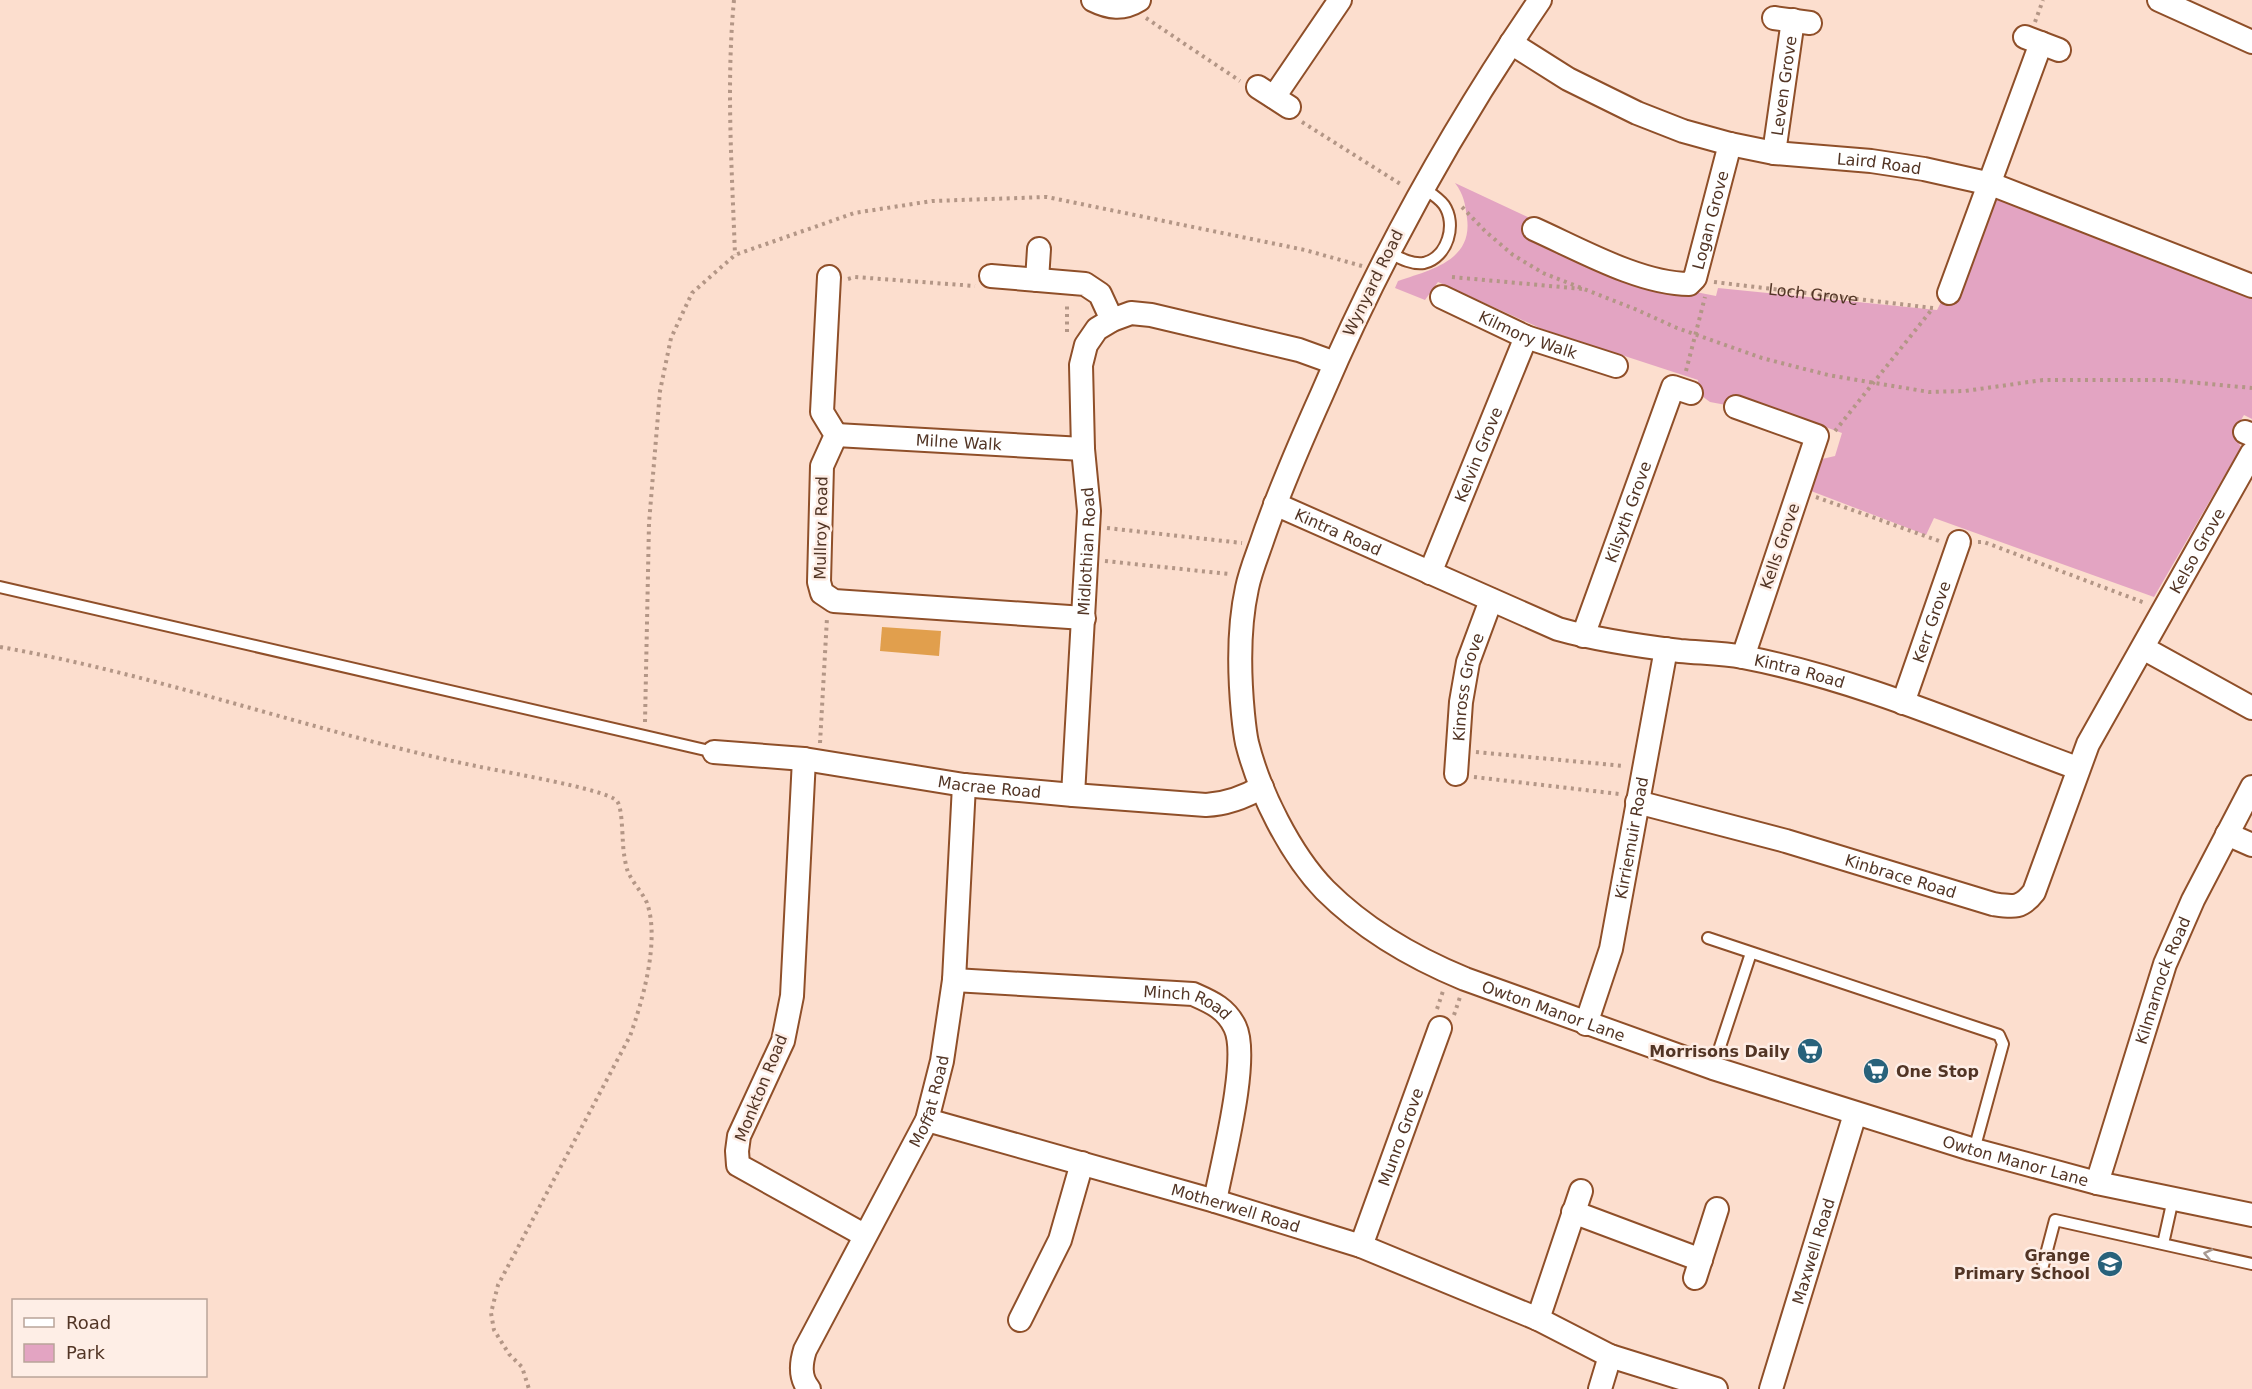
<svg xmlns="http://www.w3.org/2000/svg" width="2252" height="1389" font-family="'DejaVu Sans',sans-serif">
	<rect width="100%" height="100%" fill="#fcdece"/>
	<!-- green -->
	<path fill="#e3a4c2" d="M1455,183L1534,220L1625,278L1716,296L1718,288L1937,310L1995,197L2252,298V419L2244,415L2233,433L2241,447L2154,597L1934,518L1926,535L1811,491L1822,459L1835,456L1842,433L1734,394L1726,405L1710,402L1699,394L1698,380L1542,329L1438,282L1425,300L1395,288L1398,281C1430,270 1473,261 1467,218C1465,203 1464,195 1455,183Z"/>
	<!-- building -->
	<path fill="#e19f4d" d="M882,627L941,631L939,656L880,651Z"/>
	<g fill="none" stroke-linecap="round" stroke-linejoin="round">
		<!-- service casing -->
		<g stroke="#8f4f29" stroke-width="14">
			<path id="service" d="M1388,252C1398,257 1411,265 1424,263C1448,257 1457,224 1444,205C1439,198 1429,192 1422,187
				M0,587L714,752
				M1708,938L1999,1035L2003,1044L1974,1150
				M1713,1068L1751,953
				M2163,1244L2173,1199
				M2041,1273L2055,1220L2252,1264"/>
		</g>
		<!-- minor casing -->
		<g stroke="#8f4f29" stroke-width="26">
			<g id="minor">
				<path d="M1093,0C1109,8 1123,10 1139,0"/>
				<path id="s2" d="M1540,0C1454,126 1382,253 1322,394C1300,443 1278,493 1261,544C1256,558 1250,573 1247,588C1238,629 1239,672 1243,714C1244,724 1245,734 1247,743C1259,791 1290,854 1325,890C1365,930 1414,958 1465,979L1713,1068L1971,1149L2097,1183L2252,1215"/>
				<path d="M2159,0L2252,42"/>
				<path d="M1774,18L1810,23"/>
				<path d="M2025,37L2059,50"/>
				<path id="s3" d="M1511,43L1568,79L1637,113L1683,131L1730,144L1774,153L1871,161L1924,169L1991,184L2252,286"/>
				<path d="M1258,87L1289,107"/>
				<path d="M1274,97L1340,0"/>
				<path id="s4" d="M1774,153L1793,20"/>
				<path id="s5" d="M1534,229C1579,249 1640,284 1689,284L1695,278L1730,144"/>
				<path d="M991,276L1085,284L1100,294L1112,320"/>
				<path d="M829,277L822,412L836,435L822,466L819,582L822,593L834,601L1084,618"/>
				<path d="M1037,280L1039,249"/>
				<path d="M1949,293L2041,43"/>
				<path id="s6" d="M1442,297L1526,337L1616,366"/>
				<path d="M1736,407L1817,436L1743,657"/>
				<path d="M2245,432L2252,435"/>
				<path id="s7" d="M836,435L1083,449"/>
				<path id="s8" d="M1275,504L1558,629C1597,640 1639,646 1680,651C1701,653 1723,653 1743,657C1858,679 1968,728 2077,768"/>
				<path id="s9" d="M1430,573L1526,337"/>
				<path id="s10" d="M1583,636L1673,387L1691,393"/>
				<path d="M2143,648L2252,708"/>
				<path id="s11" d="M1903,703L1959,542"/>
				<path id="s12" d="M714,752L804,759L964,785L1073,795L1206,805C1226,804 1245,797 1262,787"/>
				<path d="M804,759L792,996L783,1041L739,1136L737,1151L738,1165L864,1235"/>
				<path id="s13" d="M1456,774L1461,702L1468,662L1491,600"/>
				<path id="s14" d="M1073,795L1089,511L1083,449L1081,365L1086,345L1097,329L1112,320L1131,313L1151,315L1299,350L1335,363"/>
				<path id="s15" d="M1637,802L1786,841L1993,904C2013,907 2021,909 2034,892L2088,744L2252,453"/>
				<path d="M2227,834L2252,845"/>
				<path id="s16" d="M954,980L1193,994C1211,1002 1226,1008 1235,1027C1250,1058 1222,1164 1215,1201"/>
				<path id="s17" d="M1586,1024L1611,949L1666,649"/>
				<path id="s18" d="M927,1120L1215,1201L1361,1246L1538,1319L1610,1356L1716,1389"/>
				<path id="s19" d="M2097,1183L2165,964L2193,900L2252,787"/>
				<path d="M1573,1212L1701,1260"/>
				<path id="s20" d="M1361,1246L1440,1028"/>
				<path d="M1695,1278L1717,1209"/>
				<path d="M1538,1319L1581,1191"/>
				<path d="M1020,1320L1060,1240L1082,1163"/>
				<path id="s21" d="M809,1389C799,1377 801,1363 805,1350L927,1120L942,1061L954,980L964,785"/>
				<path d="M1600,1389L1610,1356"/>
				<path id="s22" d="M1771,1389L1855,1114"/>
			</g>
		</g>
		<!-- path -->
		<g stroke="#b39686" stroke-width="4" stroke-dasharray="3 4.5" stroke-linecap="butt">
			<path d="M734,0C726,84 732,170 735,255"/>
			<path d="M1146,18L1240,81"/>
			<path d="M2035,22L2043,0"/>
			<path d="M1302,122L1402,185"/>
			<path d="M1462,207L1485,231L1513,255L1543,273L1635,309L1677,328L1762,358L1828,375L1929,392L1965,391L2043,380H2167L2252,388"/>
			<path d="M1452,277L1583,289"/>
			<path d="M848,279L855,277L975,286"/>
			<path id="s1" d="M1714,282L1933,308"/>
			<path d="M1067,332V303"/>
			<path d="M1686,371L1705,297"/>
			<path d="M1835,431L1933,308"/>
			<path d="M1816,497L1939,541"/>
			<path d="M1107,528L1242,543"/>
			<path d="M1978,542H1984L2145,603"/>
			<path d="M1105,561L1229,574"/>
			<path d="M0,647C161,675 316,733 476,766C498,771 607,789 617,801C623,808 622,843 624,854C625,860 626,867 628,872C633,883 642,892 647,903C660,940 643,1000 630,1036L498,1285L491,1313L494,1330L509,1354L522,1367L529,1389"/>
			<path d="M645,722L649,523L660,391L671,338L692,293L735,255L854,213L932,201L1047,197L1305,250L1362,266"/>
			<path d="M820,743L827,618"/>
			<path d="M1476,752L1624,766"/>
			<path d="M1474,777L1619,794"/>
			<path d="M1437,1009L1443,991"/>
			<path d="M1454,1015L1460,997"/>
		</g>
		<!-- service -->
		<use href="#service" stroke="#fff" stroke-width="10"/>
		<!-- minor -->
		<use href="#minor" stroke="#fff" stroke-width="22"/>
	</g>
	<!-- one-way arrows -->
	<defs><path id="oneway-chevron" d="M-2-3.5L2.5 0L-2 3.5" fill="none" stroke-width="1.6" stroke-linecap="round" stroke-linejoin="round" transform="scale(1.5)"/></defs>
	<use stroke="#a89a92" href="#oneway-chevron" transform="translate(2208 1254) rotate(-167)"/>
	<!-- icons -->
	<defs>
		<g id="supermarket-disc" transform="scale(1.35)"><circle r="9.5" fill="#28627b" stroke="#feeee6"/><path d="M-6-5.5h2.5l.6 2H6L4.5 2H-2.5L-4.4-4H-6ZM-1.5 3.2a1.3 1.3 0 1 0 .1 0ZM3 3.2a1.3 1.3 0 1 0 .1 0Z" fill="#fff"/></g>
		<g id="school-disc" transform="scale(1.35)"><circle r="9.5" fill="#28627b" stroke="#feeee6"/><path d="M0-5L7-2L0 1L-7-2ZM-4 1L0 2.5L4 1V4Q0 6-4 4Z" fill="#fff"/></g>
	</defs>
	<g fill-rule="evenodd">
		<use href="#supermarket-disc" x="1810" y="1051"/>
		<use href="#supermarket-disc" x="1876" y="1071"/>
		<use href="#school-disc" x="2110" y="1264"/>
	</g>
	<g text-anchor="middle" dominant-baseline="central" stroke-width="5" stroke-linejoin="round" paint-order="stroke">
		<!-- street labels -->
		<g font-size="16" fill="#523525" stroke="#feeee6">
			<text stroke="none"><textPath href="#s4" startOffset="68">Leven Grove</textPath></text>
			<text stroke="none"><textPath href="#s3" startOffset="393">Laird Road</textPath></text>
			<text stroke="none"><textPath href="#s5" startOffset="234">Logan Grove</textPath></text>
			<text transform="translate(1373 283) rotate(-64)">Wynyard Road</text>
			<text stroke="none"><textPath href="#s1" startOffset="100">Loch Grove</textPath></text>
			<text stroke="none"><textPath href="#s6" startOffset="94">Kilmory Walk</textPath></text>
			<text stroke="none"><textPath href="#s7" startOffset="123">Milne Walk</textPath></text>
			<text stroke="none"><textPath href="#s9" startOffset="128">Kelvin Grove</textPath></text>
			<text stroke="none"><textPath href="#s10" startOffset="132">Kilsyth Grove</textPath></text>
			<text transform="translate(821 528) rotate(-89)">Mullroy Road</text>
			<text stroke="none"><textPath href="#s8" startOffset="69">Kintra Road</textPath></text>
			<text transform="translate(1780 546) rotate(-71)">Kells Grove</text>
			<text stroke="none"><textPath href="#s14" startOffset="244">Midlothian Road</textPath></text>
			<text stroke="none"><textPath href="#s15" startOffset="796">Kelso Grove</textPath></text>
			<text stroke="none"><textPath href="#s11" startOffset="86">Kerr Grove</textPath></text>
			<text stroke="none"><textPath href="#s8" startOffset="555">Kintra Road</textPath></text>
			<text stroke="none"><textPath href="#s13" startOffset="88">Kinross Grove</textPath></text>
			<text stroke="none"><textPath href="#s12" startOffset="278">Macrae Road</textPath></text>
			<text stroke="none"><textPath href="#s17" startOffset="192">Kirriemuir Road</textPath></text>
			<text stroke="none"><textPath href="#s15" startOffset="274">Kinbrace Road</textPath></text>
			<text stroke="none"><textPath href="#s19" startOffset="213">Kilmarnock Road</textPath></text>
			<text stroke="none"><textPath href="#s16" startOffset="236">Minch Road</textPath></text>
			<text stroke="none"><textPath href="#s2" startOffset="1244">Owton Manor Lane</textPath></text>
			<text transform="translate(761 1088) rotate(-68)">Monkton Road</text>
			<text stroke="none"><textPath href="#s21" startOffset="320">Moffat Road</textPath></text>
			<text stroke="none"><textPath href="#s20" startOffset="116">Munro Grove</textPath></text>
			<text stroke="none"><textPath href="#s2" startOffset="1730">Owton Manor Lane</textPath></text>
			<text stroke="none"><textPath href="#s18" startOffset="321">Motherwell Road</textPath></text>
			<text stroke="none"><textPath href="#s22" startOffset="144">Maxwell Road</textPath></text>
		</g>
		<!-- poi labels -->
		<g font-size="16" font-weight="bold" fill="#523525" stroke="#feeee6" text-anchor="end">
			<text x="1790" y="1051">Morrisons Daily</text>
			<text x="1896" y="1071" text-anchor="start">One Stop</text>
			<text x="2090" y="1255">Grange<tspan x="2090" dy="18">Primary School</tspan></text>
		</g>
	</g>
	<!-- legend -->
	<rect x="12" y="1299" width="195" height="78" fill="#feeee6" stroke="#b9a499" stroke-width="1.5"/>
	<rect x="24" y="1318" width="30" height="9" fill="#ffffff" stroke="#b9a499" stroke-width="1.5"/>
	<text x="66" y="1329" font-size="18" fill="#523525">Road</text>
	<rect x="24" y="1344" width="30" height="18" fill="#e3a4c2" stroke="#b9a499" stroke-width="1.5"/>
	<text x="66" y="1359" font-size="18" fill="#523525">Park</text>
</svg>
